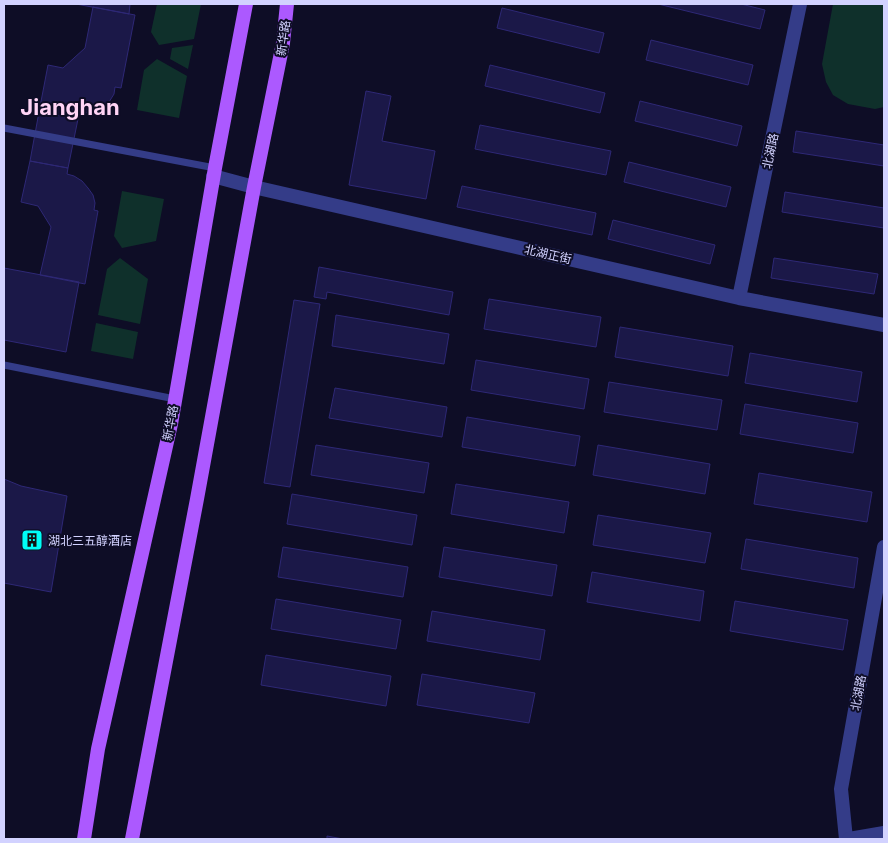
<svg xmlns="http://www.w3.org/2000/svg" width="888" height="843" font-family="Inter,'Noto Sans SC',sans-serif">
	<rect width="100%" height="100%" fill="#0e0d26"/>
	<!-- green -->
	<path fill="#0f302b" d="M157,4H201L194,39L159,45L151,32Z
		M833,4H884V107L875,109L848,104L833,95L826,82L822,64Z
		M193,45L188,69L170,59L172,48Z
		M157,59L187,76L179,118L137,110L144,70Z
		M122,191L164,199L156,241L122,248L114,236Z
		M120,258L148,279L140,324L98,315L107,269Z
		M96,323L138,332L133,359L91,351Z"/>
	<!-- building -->
	<path fill="#1b1848" stroke="#2e2876" d="M76,4H130L129,14Z
		M658,4H741L765,10L760,29Z
		M93,7L135,15L121,88L115,87L114,94L109,102L103,108L97,112L88,113L79,111L78,119L39,112L48,65L63,68L85,48Z
		M502,8L604,33L599,53L497,28Z
		M651,40L753,65L748,85L646,60Z
		M490,65L605,93L600,113L485,86Z
		M366,91L391,96L382,141L435,151L426,199L349,185Z
		M640,101L742,126L737,146L635,121Z
		M39,112L78,119L68,168L30,161Z
		M480,125L611,151L606,175L475,149Z
		M796,131L884,145V166L793,152Z
		M30,161L68,168L67,174L74,176L82,181L88,188L93,195L95,203L94,210L98,211L85,284L40,275L51,227L38,206L21,202Z
		M629,162L731,187L726,207L624,182Z
		M462,186L596,213L592,235L457,207Z
		M785,192L884,208V228L782,212Z
		M613,220L715,245L710,264L608,239Z
		M774,258L878,274L874,294L771,278Z
		M319,267L453,292L449,315L327,292L326,299L314,297Z
		M4,268L79,282L66,352L4,340Z
		M489,299L601,317L596,347L484,329Z
		M294,300L320,304L290,487L264,483Z
		M336,315L449,334L444,364L332,346Z
		M620,327L733,346L728,376L615,357Z
		M750,353L862,372L857,402L745,383Z
		M476,360L589,379L584,409L471,390Z
		M609,382L722,400L717,430L604,412Z
		M335,388L447,407L442,437L329,418Z
		M745,404L858,423L853,453L740,434Z
		M467,417L580,436L575,466L462,447Z
		M316,445L429,463L424,493L311,475Z
		M598,445L710,464L705,494L593,475Z
		M759,473L872,492L867,522L754,504Z
		M4,479L21,486L67,496L51,592L4,583Z
		M456,484L569,502L564,533L451,514Z
		M292,494L417,515L412,545L287,524Z
		M598,515L711,533L705,563L593,545Z
		M746,539L858,558L854,588L741,569Z
		M283,547L408,567L403,597L278,577Z
		M444,547L557,565L552,596L439,577Z
		M592,572L704,591L700,621L587,602Z
		M276,599L401,620L396,649L271,629Z
		M735,601L848,620L843,650L730,631Z
		M432,611L545,630L540,660L427,641Z
		M266,655L391,676L386,706L261,685Z
		M422,674L535,693L529,723L417,705Z
		M327,836L343,839H327Z"/>
	<g fill="none" stroke-linecap="round" stroke-linejoin="round">
		<!-- service -->
		<path stroke="#343c88" stroke-width="7" d="M4,128L215,168
			M4,365L175,399"/>
		<!-- minor -->
		<path stroke="#343c88" stroke-width="14" d="M846,839L841,789L884,547"/>
		<!-- tertiary -->
		<path stroke="#343c88" stroke-width="14" d="M213,176L254,187L739,298L884,325
			M739,298L800,4
			M849,839L884,833"/>
		<!-- primary -->
		<path stroke="#ac59ff" stroke-width="14" d="M84,839L98,749L171,424L215,168L246,4
			M132,839L197,499L254,187L283,43L287,4"/>
	</g>
	<!-- icons -->
	<defs>
		<g id="building-square" transform="scale(1.125)"><rect x="-9" y="-9" width="18" height="18" rx="4" fill="#00fdf7" stroke="#0e0d26"/><path d="M-4-6H4V6H1V3H-1V6H-4ZM-2.5-4.3h1.7v1.8h-1.7ZM.8-4.3h1.7v1.8H.8ZM-2.5-1h1.7V.8h-1.7ZM.8-1h1.7V.8H.8Z" fill="#111"/></g>
	</defs>
	<g fill-rule="evenodd">
		<use href="#building-square" x="32" y="540"/>
	</g>
	<g text-anchor="middle" dominant-baseline="central" stroke-width="4" stroke-linejoin="round" paint-order="stroke">
		<!-- street labels -->
		<g font-size="12" fill="#d2d2ff" stroke="#0e0d26">
			<text transform="translate(283 38) rotate(-82)">新华路</text>
			<text transform="translate(770 151) rotate(-78)">北湖路</text>
			<text transform="translate(548 254) rotate(13)">北湖正街</text>
			<text transform="translate(170 423) rotate(-79)">新华路</text>
			<text transform="translate(858 693) rotate(-80)">北湖路</text>
		</g>
		<!-- poi labels -->
		<g font-size="12" fill="#d2d2ff" stroke="#0e0d26" text-anchor="start">
			<text x="48" y="540">湖北三五醇酒店</text>
		</g>
		<!-- town labels -->
		<g font-size="22" font-weight="bold" fill="#ffd4f5" stroke="#0e0d26">
			<text x="70" y="107">Jianghan</text>
		</g>
	</g>
	<!-- border -->
	<rect width="888" height="843" fill="none" stroke="#d2d2ff" stroke-width="10"/>
</svg>
